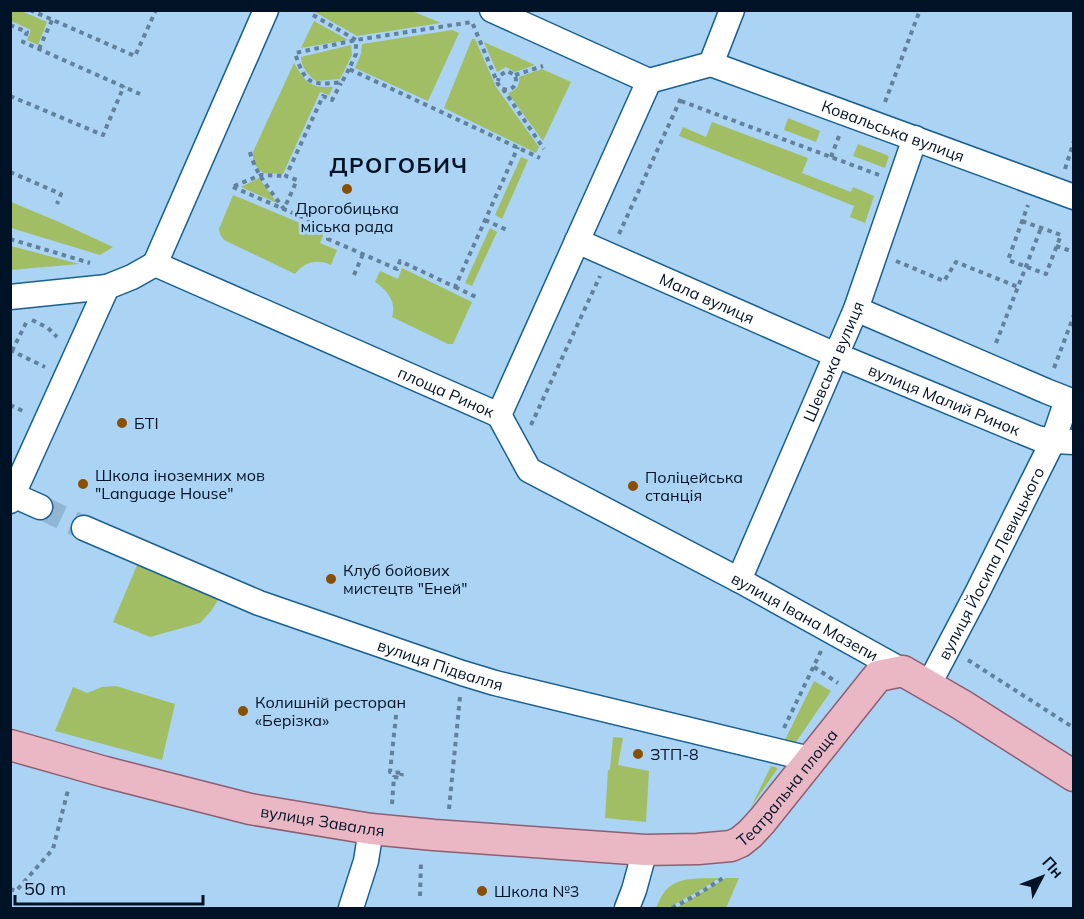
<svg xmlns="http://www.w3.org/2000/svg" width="1084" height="919" font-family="Mulish,sans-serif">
	<rect width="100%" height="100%" fill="#abd3f3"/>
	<!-- green -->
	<path fill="#a1be64" d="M19,10L47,22L38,45L27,40L31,30L11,21V11Z
		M313,11H412L441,23L357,36Z
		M314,21L348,40L301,48Z
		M452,30L459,33L428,101L355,68L361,54L362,44Z
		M472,39H475L496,87L539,147L536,153L444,108Z
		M484,42L535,65L515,72L506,67L497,72Z
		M351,45L352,55L340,79L316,81C307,74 302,68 301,57Z
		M294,63C306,83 310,88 333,87L329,95L320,92L283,174L263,173L253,163V152Z
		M542,69L571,82L543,141L508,93C516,91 520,86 519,77Z
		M788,118L820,131L816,142L784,130Z
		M712,122L808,158L802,173L851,192L853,187L874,196L865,223L850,217L854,206L679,136L683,127L706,137Z
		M858,144L889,156L885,168L853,156Z
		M521,157L528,160L502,219L495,215Z
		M259,178L277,203L241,187Z
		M233,195L324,233L320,243L337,250L331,265C317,259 305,261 295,274L224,240L220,234L219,229Z
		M11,202L59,222L113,247L100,255L11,228Z
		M490,228L497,232L472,286L465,283Z
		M10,246H11L79,264L11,270Z
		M402,268L472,302L453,344H448L392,317C397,302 387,290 375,282L380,271L398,279Z
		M138,563L220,597L211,611L200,623L150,637L113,622Z
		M814,681L831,691L794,745L784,742Z
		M116,686L175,704L162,760L55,731L73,687L87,693L102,687Z
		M613,737L623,738L618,765L649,771L646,822L605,818L608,770H610Z
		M771,766L778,768L751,807Z
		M719,878L699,891L668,908H656C659,902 662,893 668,888C681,876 702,879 719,878Z
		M726,878H739L726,908H676Z"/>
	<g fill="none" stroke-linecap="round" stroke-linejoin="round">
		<!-- minor-tunnel -->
		<path stroke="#91b6d4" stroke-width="24" stroke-dasharray="24 12" stroke-linecap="butt" d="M40,507L84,528"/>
		<!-- minor casing -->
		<g stroke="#196091" stroke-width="27">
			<g id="minor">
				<path d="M492,10L649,81"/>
				<path id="s1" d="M711,64L1074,197"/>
				<path d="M711,64L732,10"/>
				<path d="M649,81L711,64"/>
				<path id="s2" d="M577,241L829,352L1037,438L1053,441L1074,442"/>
				<path id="s3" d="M155,264L499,415"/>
				<path d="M155,264L266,10"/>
				<path d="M10,297L107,287L132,277L155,264"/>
				<path d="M856,309L1046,391L1074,402"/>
				<path id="s4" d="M499,415L529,470L739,580L903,671"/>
				<path d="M499,415L649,81"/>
				<path d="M13,495L40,507"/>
				<path d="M10,501L107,287"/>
				<path id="s5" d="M84,528L259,603L462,673L495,683L810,759"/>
				<path id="s6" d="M739,580L856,309L915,138"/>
				<path id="s7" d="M928,686L977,593L1053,441L1067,400"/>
				<path d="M351,908L366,861L371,829"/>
				<path d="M627,908L634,890L645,850"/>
			</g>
		</g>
		<!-- major casing -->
		<g stroke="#8e5f73" stroke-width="33">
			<g id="major">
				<path id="s8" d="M10,745L105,772L250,809L371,829L434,835L645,850L698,849L731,846L740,842L750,834L762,821L878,676L903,671L962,705L1074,776"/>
			</g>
		</g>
		<!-- path -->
		<path stroke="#62819c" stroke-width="4" stroke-dasharray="4.5 4.5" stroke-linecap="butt" d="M30,10L135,56L156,10
			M313,15L356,40V54L349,69L540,158
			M10,25L27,32L23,42L140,94
			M39,49L52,20
			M349,69L342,82C310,86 305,84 295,53L356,40L472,22L498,84L502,89L508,90C516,87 517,82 515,75L507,71L499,76L498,81
			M515,75L543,66
			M503,89L544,149
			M10,96L103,135L124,86
			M681,101L879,175
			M885,102L920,10
			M250,152C255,173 271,191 284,209L297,180L286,176L323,96L332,100L341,83
			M831,157L839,136
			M1065,169L1074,141
			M10,172L61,194L57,204
			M234,186L261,175L286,176
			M233,187L332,230L328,239L397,269L400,261L455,287L518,147
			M485,220L507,230
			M1022,221L1061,235L1046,274L1008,260L1028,205
			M619,234L682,96
			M10,239L90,263
			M1056,246L1074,252
			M896,261L944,281L956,262L1018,287
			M354,275L363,254
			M455,287L476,297
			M32,320L48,328L57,337
			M996,343L1041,228
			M10,350L45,367
			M12,351L28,319
			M1054,368L1074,315
			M10,405L25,412
			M531,425L600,276
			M968,660L1074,728
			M814,667L838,683
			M398,697L390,772L402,773
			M784,728L821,651
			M392,804L394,777L401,778L402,773
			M449,809L460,697
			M10,889L16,891L53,849L68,790
			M420,896L421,863
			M672,908L700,893L726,876"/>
		<!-- minor -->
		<use href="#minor" stroke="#fff" stroke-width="24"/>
		<!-- major -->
		<use href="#major" stroke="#e9b8c4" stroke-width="30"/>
	</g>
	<!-- markers -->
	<g fill="#894f05" stroke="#abd3f3" stroke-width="2">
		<circle cx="347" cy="189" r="6"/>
		<circle cx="122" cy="423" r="6"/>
		<circle cx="83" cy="484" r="6"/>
		<circle cx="633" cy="486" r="6"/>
		<circle cx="331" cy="579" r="6"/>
		<circle cx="243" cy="711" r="6"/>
		<circle cx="638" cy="754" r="6"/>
		<circle cx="482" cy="891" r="6"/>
	</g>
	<g text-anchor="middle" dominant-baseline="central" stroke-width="6" stroke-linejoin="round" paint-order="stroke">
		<!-- street labels -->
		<g font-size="16" fill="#001226" stroke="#abd3f3">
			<text stroke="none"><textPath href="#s1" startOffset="194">Ковальська вулиця</textPath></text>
			<text stroke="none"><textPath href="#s2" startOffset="142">Мала вулиця</textPath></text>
			<text stroke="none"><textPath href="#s6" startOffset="238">Шевська вулиця</textPath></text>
			<text stroke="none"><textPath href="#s3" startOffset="318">площа Ринок</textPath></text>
			<text stroke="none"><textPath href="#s2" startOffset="400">вулиця Малий Ринок</textPath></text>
			<text stroke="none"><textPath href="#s7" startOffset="138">вулиця Йосипа Левицького</textPath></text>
			<text stroke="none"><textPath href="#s4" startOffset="375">вулиця Івана Мазепи</textPath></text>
			<text stroke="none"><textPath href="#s5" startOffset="382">вулиця Підвалля</textPath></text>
			<text stroke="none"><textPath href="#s8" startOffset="814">Театральна площа</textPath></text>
			<text stroke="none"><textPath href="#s8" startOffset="322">вулиця Завалля</textPath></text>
		</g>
		<!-- poi labels -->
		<g font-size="16" fill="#001226" stroke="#abd3f3" text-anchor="start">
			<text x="347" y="208" text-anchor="middle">Дрогобицька<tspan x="347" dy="18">міська рада</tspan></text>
			<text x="134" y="423">БТІ</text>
			<text x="95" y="475">Школа іноземних мов<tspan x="95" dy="18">"Language House"</tspan></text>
			<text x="645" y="477">Поліцейська<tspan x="645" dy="18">станція</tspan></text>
			<text x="343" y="570">Клуб бойових<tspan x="343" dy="18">мистецтв "Еней"</tspan></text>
			<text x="255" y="702">Колишній ресторан<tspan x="255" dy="18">«Берізка»</tspan></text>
			<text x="650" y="754">ЗТП-8</text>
			<text x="494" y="891">Школа №3</text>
		</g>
		<!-- district labels -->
		<g font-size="22" font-weight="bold" letter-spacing="1.5" fill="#001226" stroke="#abd3f3">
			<text x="399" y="165">ДРОГОБИЧ</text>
		</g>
	</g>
	<!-- border -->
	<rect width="1084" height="919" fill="none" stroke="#001226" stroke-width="24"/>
	<!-- north arrow -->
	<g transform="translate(1042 877) rotate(48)" stroke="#abd3f3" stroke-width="4.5" paint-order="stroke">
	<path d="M0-4.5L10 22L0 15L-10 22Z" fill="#001226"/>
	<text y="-9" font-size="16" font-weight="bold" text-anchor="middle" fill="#001226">Пн</text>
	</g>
	<!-- scale -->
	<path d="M15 895v9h188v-9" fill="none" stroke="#001226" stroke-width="3"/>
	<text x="24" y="895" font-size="18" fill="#001226" stroke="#abd3f3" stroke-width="4.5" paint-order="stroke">50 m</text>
</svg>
